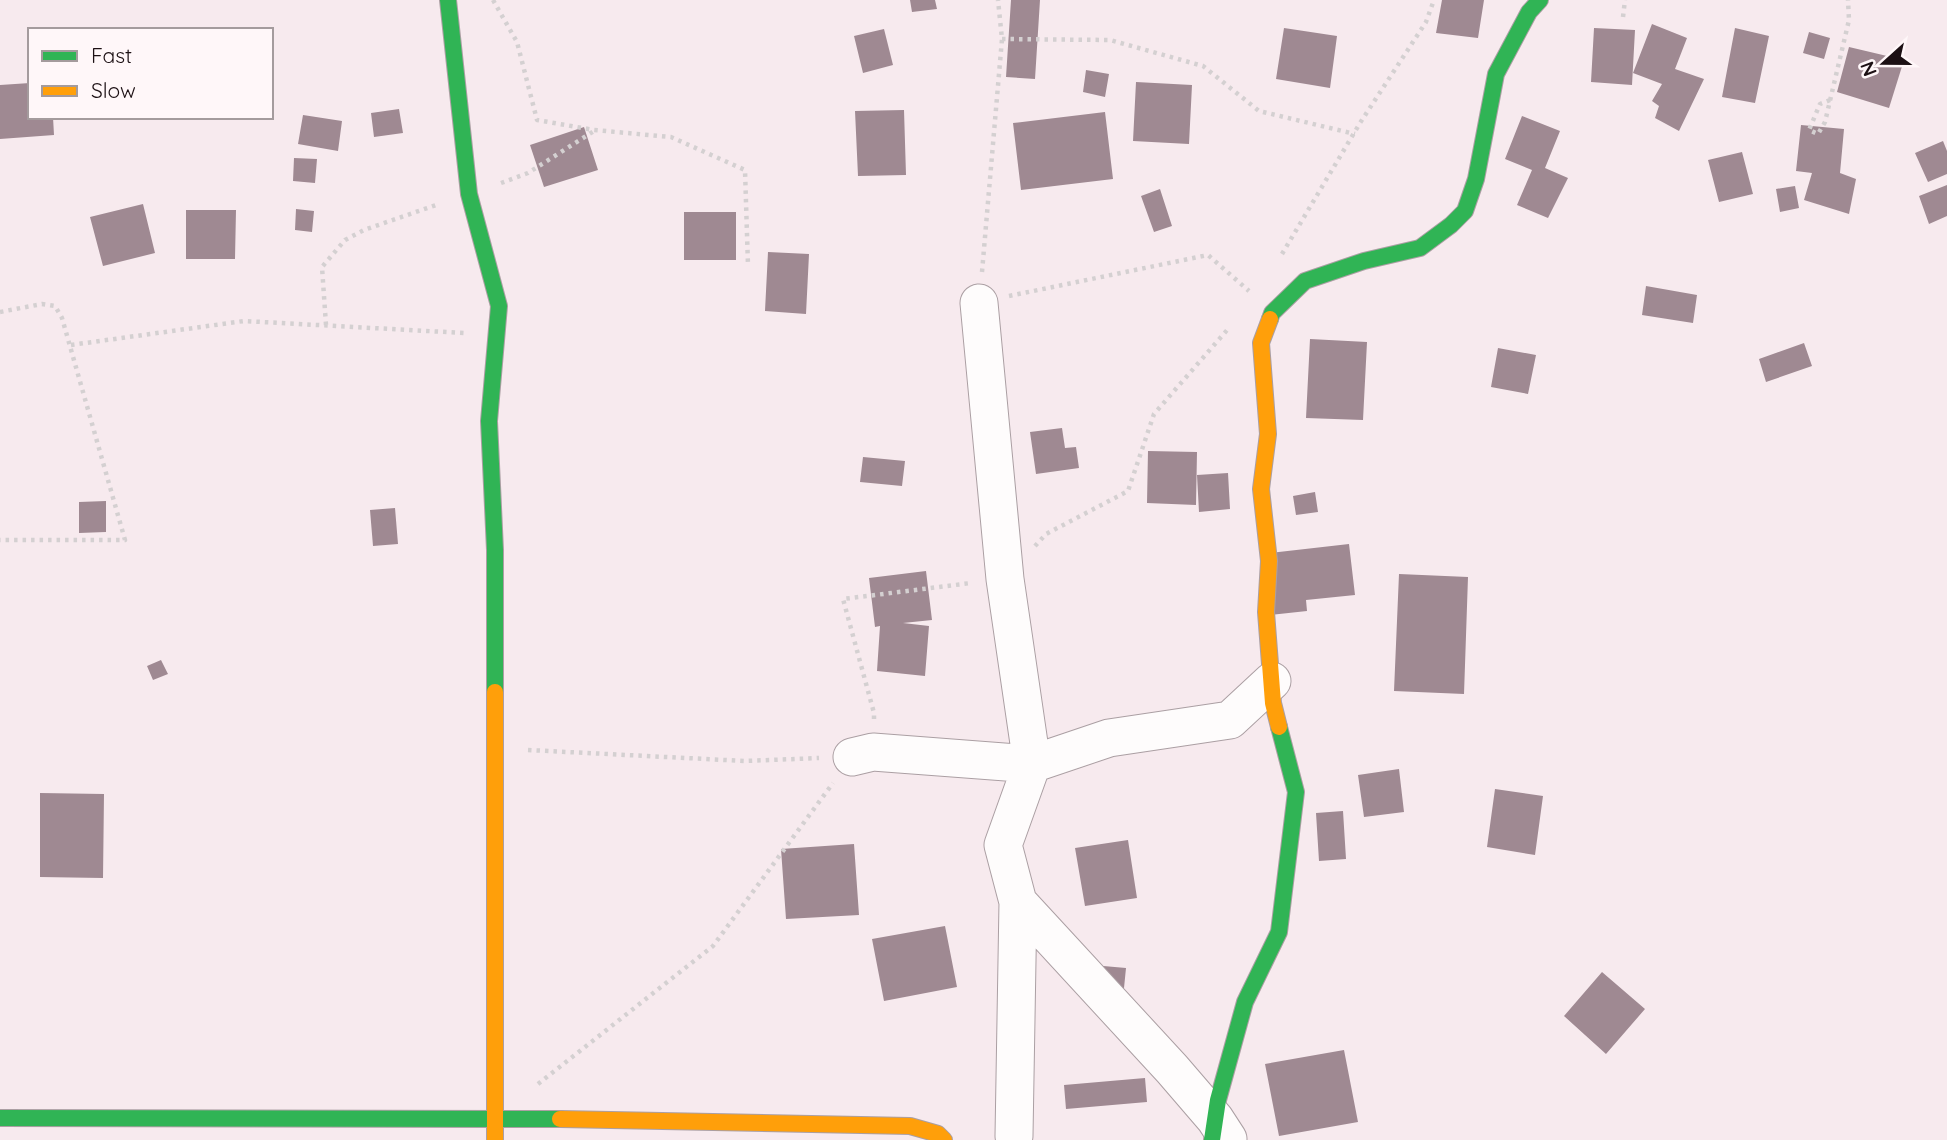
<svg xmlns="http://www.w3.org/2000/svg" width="1947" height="1140" font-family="Quicksand,sans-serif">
	<rect width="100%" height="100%" fill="#f7eaee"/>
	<!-- building -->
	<path fill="#9f8992" d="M910,0H935L937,9L912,12Z
		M1011,0H1040L1035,79L1006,77Z
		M1442,0H1484L1478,38L1436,33Z
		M1652,24L1687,38L1675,69L1704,79L1679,131L1655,118L1659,106L1652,101L1662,84L1633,73Z
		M1284,28L1337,36L1330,88L1276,79Z
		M1594,28L1635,30L1632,85L1591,82Z
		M1735,28L1769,36L1755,103L1722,97Z
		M884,29L893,65L863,73L854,36Z
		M1809,32L1830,38L1824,59L1803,53Z
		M1849,47L1904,60L1889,108L1837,92Z
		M1086,70L1109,74L1105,97L1083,92Z
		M1136,82L1192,85L1189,144L1133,141Z
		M30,83V117H53L54,135L0,139V85Z
		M399,109L403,133L374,137L371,113Z
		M904,110L906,175L858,176L855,111Z
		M1105,112L1113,179L1021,190L1013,123Z
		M303,115L342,121L338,151L298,144Z
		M1522,116L1560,131L1545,168L1568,178L1548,218L1517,205L1532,170L1505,159Z
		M1801,125L1844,129L1840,173L1856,179L1849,214L1804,200L1812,173L1796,171Z
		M584,127L598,170L544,187L530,145Z
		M1943,141L1947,151V174L1928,182L1915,153Z
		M1742,152L1753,194L1719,202L1708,160Z
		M294,158L317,159L315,183L293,181Z
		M1947,185V216L1929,224L1919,196Z
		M1795,186L1799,208L1780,212L1776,189Z
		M1160,189L1172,226L1154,232L1141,196Z
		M143,204L155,253L103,266L90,217Z
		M296,209L314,211L312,232L295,230Z
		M186,210H236L235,259H186Z
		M684,212H736V260H684Z
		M768,252L809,254L806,314L765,311Z
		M1646,286L1697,295L1693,323L1642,315Z
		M1310,339L1367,342L1363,420L1306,418Z
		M1804,343L1812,366L1766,382L1759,359Z
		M1498,348L1536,355L1528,394L1491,387Z
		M1062,428L1065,448L1076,447L1079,468L1036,474L1030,432Z
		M1148,451L1197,452L1196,505L1147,503Z
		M863,457L905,461L902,486L860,482Z
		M1228,473L1230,509L1199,512L1197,475Z
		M1315,492L1318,512L1296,515L1293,496Z
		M106,501V532L79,533V502Z
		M395,508L398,544L373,546L370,510Z
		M1349,544L1355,595L1306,600L1307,611L1269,615L1262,554Z
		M926,571L932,620L903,623L929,626L925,676L877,671L880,626L875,627L869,578Z
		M1399,574L1468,577L1464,694L1394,691Z
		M161,660L168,674L153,680L147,666Z
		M1399,769L1404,812L1364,817L1358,775Z
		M1495,789L1543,796L1535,855L1487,847Z
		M40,793L104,794L103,878L40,877Z
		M1343,811L1346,859L1319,861L1316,813Z
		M1128,840L1137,898L1085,906L1075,848Z
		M854,844L859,915L786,919L781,849Z
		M945,926L957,987L884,1001L872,939Z
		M1092,965L1126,968L1124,988L1091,986Z
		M1602,972L1645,1009L1606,1054L1564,1016Z
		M1344,1050L1358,1122L1279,1136L1265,1064Z
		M1145,1078L1147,1102L1066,1109L1064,1085Z"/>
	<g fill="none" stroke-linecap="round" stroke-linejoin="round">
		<!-- street casing -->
		<g stroke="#ab9fa3" stroke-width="39">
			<path id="street" d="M852,757L873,752L1032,764L1005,579L979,303
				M1014,1136L1018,902
				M1228,1139L1215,1119L1172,1069L1018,902L1003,845L1032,764L1109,738L1230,720L1272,681"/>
		</g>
		<!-- fast casing -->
		<g stroke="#ab9fa3" stroke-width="18">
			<path id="fast" d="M448,0L469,194L499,306L489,421L495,550V692
				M1270,319L1272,313L1305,281L1364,261L1420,248L1451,225L1465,211L1476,179L1496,74L1529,12L1540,0
				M0,1118L560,1119
				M1212,1140L1218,1100L1245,1002L1279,932L1296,792L1279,727"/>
		</g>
		<!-- slow casing -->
		<g stroke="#ab9fa3" stroke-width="18">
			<path id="slow" d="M1270,319L1261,343L1268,434L1261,489L1269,561L1266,612L1273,703L1279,727
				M495,692V1140
				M560,1119L910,1126L938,1134L944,1140"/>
		</g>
		<!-- path -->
		<path stroke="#d4d0d1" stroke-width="4.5" stroke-dasharray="3.5 5" stroke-linecap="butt" d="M493,0L517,42L537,120L594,130L671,137L745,170L748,266
			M1623,17L1625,0
			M1002,39L1110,40L1203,66L1259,111L1355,134
			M1830,100L1820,104L1809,130L1818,134L1825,122L1849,20L1848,0
			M501,183L528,173L594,131
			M1282,254L1360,123L1426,22L1434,0
			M982,272L1002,39L998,0
			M1009,296L1208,255L1249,291
			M0,312L42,304L55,306L62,318L125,540H0
			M326,325L322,267L345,240L364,230L436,205
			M71,345L244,321L464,333
			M1035,546L1046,534L1128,491L1154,414L1228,329
			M874,719V713L843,599L971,583
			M528,750L745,761L819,758
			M538,1084L713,946L833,783"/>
		<!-- street -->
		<use href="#street" stroke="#fefcfc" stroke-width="37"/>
		<!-- fast -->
		<use href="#fast" stroke="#30b455" stroke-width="16"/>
		<!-- slow -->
		<use href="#slow" stroke="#ff9f0a" stroke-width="16"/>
	</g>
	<!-- legend -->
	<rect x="28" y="28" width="245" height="91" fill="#fff7f9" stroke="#a49b9d" stroke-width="2"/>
	<rect x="42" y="51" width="35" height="10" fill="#30b455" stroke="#a49b9d" stroke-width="2"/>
	<text x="91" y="63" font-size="21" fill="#1c1014">Fast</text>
	<rect x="42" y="86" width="35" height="10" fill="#ff9f0a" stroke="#a49b9d" stroke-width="2"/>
	<text x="91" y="98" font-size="21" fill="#1c1014">Slow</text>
	<!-- north arrow -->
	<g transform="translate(1884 63) rotate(249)" stroke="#fff7f9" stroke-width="5" paint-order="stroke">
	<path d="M0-5L12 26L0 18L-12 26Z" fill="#1c1014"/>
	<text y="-10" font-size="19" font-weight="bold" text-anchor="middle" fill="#1c1014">N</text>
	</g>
</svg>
